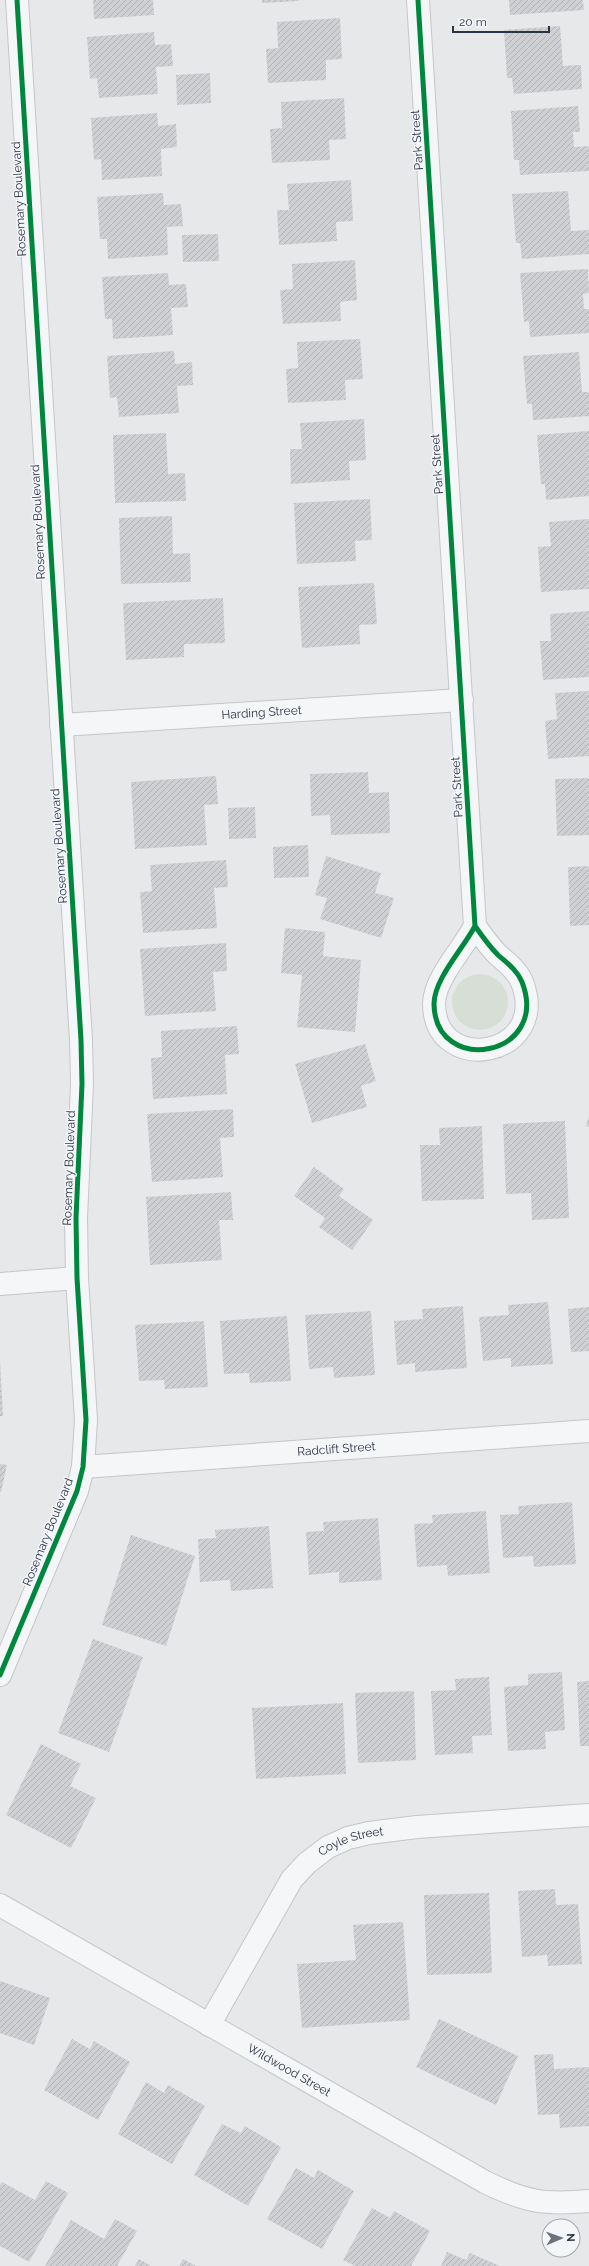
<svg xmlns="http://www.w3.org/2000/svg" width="589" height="2266" font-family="Raleway,sans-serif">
	<defs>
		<pattern id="building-hatch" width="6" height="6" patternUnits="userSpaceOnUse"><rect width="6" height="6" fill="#ced0d3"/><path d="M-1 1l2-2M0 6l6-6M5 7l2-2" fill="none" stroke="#b1b3b6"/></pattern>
	</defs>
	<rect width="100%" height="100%" fill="#e6e8ea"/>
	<!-- grass -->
	<path fill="#d6ded6" d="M452 1002a28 28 0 1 1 56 0a28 28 0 1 1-56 0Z"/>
	<!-- building -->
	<path fill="url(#building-hatch)" d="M93,0H153L154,15L94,19Z
		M262,0H299V1L262,3Z
		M509,0H583L584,10L510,15Z
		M340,18L342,59L326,60V80L268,83L266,49L278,48L277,22Z
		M560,26L563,66L581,65L582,89L514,94L512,78H507L504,30Z
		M154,32L155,45L171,44L173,66L156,67L158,94L99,98L97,78L90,79L87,37Z
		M210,73L211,103L177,105L176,75Z
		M344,98L346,139L329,140L330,160L272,163L270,129L282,128L281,102Z
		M578,106L580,132H573L574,147L589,146V171L520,175L519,160H514L511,111Z
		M157,113L158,126L176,124L177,147L161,149L162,176L102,180L101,159L94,160L91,118Z
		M351,180L353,221L336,222L337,241L279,245L277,210H289L287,184Z
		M568,191L571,231L589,230V254L522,259L520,243H516L512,194Z
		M163,193L164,205L181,204L183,226L167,227L168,255L108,259L107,239H100L97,197Z
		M218,234L219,261L183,262L182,235Z
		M355,260L357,300L340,302L341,321L283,324L280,290L293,289L292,264Z
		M588,269L589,293L583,294L584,309H589V333L530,337L529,321L524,322L520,273Z
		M168,273L169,285L186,284L188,307L171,308L173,335L113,339L112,319H105L102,277Z
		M360,339L363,379L345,380L346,400L288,403L286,369L298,368L297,342Z
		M174,351L175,364L192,362L193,385L177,386L179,413L119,417L117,397L110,398L107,356Z
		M579,352L582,392H589V416L533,420L532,404H527L523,356Z
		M364,419L366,460L349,461L350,480L291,484L290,449H302L300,423Z
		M589,431V496L546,500L545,484H541L537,435Z
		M166,433L168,474L185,473L186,501L115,503L113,435Z
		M370,499L372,540L355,541L356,561L297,564L294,503Z
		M172,516L173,554L190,553L191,582L121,584L119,518Z
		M589,519V589L541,592L538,547L551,546L549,522Z
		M374,583L377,624L359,625L360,644L302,648L298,587Z
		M223,598L225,643L184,644V657L126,660L123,603Z
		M589,611V677L543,680L540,641H551L550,614Z
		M589,691V756L548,759L545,721L557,719L555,693Z
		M368,772L369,793L389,792L390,833L331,835L330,815L311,816L310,774Z
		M216,776L218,804L204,805L207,845L135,849L131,782Z
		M589,778V835L557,836L555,779Z
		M255,807L256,838L229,839L228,808Z
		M308,845L309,877L274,878L273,847Z
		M326,856L381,873L375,893L394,898L381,938L320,919L327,898L315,895Z
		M226,860L228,887L214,888L217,928L143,933L140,892L152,891L150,865Z
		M589,866V925L570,926L568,867Z
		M285,928L325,932L323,956L361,960L355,1032L297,1027L302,975L281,973Z
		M226,943L227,971L213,972L216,1011L145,1016L140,949Z
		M237,1026L239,1054L225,1055L227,1094L153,1099L151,1058L162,1057L161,1031Z
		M365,1044L376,1081L361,1086L367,1107L312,1123L295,1064Z
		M233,1109L234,1137L220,1138L223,1177L152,1182L147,1114Z
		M589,1116V1127L586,1126Z
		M565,1121L569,1218L532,1220L531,1193L506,1194L503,1124Z
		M482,1126L484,1199L422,1201L420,1145H440L439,1128Z
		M314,1167L344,1189L339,1196L373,1220L352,1250L319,1227L325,1218L294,1196Z
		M231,1192L233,1220H219L222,1260L150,1265L146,1197Z
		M548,1302L553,1364L511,1367V1358L483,1361L479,1317L509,1315L508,1305Z
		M463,1306L467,1368L415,1372V1363L397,1365L394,1321L423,1319L422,1309Z
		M589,1307V1351L571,1352L568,1309Z
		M371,1311L375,1375L334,1378L333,1367L309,1369L305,1315Z
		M287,1316L291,1381L250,1383L249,1373L224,1374L220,1321Z
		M204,1321L208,1387L165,1389L164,1380L139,1381L135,1325Z
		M0,1360L3,1416H0Z
		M0,1464L7,1465L1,1492H0Z
		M572,1502L576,1564L534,1567L533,1556L503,1558L500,1515L519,1514L518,1506Z
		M486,1511L490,1573L448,1576L447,1565L417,1567L414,1524L433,1523L432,1515Z
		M378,1518L382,1580L339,1583V1572L309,1575L306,1532L324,1531L323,1522Z
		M269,1526L273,1588L231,1591L230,1580L200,1582L198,1539L216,1538L215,1530Z
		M131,1535L195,1556L166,1646L102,1625Z
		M93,1639L143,1657L109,1752L58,1733Z
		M562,1672L565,1730L545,1732L546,1749L508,1751L504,1687L528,1685V1674Z
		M489,1677L492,1735L472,1736L473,1753L435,1755L431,1691L456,1690L455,1679Z
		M589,1681V1746H580L577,1682Z
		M414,1691L416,1760L358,1763L355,1693Z
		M343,1703L346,1774L256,1779L252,1708Z
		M41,1744L81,1764L70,1786L96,1798L71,1848L6,1815Z
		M555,1889L556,1905L578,1904L582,1964L548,1966L547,1955L522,1957L518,1891Z
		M489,1893L492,1973L427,1975L424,1895Z
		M403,1922L410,2020L302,2028L297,1964L356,1960L353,1925Z
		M0,1981L50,1998L34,2045L0,2033Z
		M439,2019L518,2056L496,2105L416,2067Z
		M72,2039L90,2049L94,2041L130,2062L98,2120L44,2090Z
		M553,2054L554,2069L589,2067V2126L560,2128L559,2114L538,2115L534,2055Z
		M146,2082L164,2093L168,2085L205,2106L172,2164L118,2134Z
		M222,2124L241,2133L245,2126L281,2147L248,2206L194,2175Z
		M296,2168L314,2178L318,2170L354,2191L322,2249L267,2219Z
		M46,2181L68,2193L29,2262L0,2246V2185L2,2182L35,2200Z
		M372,2208L390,2218L394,2211L430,2231L411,2266H355L343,2260Z
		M115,2219L137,2231L117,2266H45L71,2220L104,2239Z
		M447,2252L466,2260L470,2253L500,2266H441Z
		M139,2259L151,2266H135Z
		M183,2259L196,2266H179Z"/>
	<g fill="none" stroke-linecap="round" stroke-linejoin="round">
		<!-- street casing -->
		<g stroke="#c4c6c8" stroke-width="24">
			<g id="street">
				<path d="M418,0L475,926C463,949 434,979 434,1004C435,1077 551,1057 522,982C517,970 507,963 498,955C489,946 482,936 475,926"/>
				<path id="s1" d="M61,725L462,700"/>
				<path d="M0,1284L77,1278"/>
				<path id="s2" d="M83,1467L589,1431"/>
				<path d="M0,1675L77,1491L83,1467L86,1420L77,1278L76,1218L82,1084L81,1040L17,0"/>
				<path id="s3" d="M0,1905L485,2182C526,2202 543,2205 589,2201"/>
				<path id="s4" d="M209,2025L292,1879L307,1863L328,1847L348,1838L369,1833L417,1827L589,1815"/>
			</g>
		</g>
		<!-- street -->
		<use href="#street" stroke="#f5f6f7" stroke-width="22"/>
		<!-- cycleway casing -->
		<g stroke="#f4f6f9" stroke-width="8">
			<path id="cycleway" d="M418,0L475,926C463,949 434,979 434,1004C435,1077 551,1057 522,982C517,970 507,963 498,955C489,946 482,936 475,926
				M0,1675L77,1491L83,1467L86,1420L77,1278L76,1218L82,1084L81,1040L17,0"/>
		</g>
		<!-- cycleway -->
		<use href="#cycleway" stroke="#00873e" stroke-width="5"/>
	</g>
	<g text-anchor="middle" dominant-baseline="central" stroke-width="3" stroke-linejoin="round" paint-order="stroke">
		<!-- street labels -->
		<g font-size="12" fill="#2b3445" stroke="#f4f6f9">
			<text transform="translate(417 140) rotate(-94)">Park Street</text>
			<text transform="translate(19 199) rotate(-93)">Rosemary Boulevard</text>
			<text transform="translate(437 464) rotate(-94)">Park Street</text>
			<text transform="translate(38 522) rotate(-93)">Rosemary Boulevard</text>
			<text stroke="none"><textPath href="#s1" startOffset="201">Harding Street</textPath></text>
			<text transform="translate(457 787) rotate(-93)">Park Street</text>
			<text transform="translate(59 846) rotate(-94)">Rosemary Boulevard</text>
			<text transform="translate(69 1168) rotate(-88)">Rosemary Boulevard</text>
			<text stroke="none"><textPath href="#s2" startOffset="254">Radclift Street</textPath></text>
			<text transform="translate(48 1532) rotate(-68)">Rosemary Boulevard</text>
			<text stroke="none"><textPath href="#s4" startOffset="240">Coyle Street</textPath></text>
			<text stroke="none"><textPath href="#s3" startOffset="333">Wildwood Street</textPath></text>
		</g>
	</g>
	<!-- north arrow -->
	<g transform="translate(561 2238) rotate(88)"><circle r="19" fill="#f4f6f9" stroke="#a4a8b1"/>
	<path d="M0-3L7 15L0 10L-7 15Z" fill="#6c737f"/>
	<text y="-6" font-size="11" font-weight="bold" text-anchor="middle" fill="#2b3445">N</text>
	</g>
	<!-- scale -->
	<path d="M453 26v6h96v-6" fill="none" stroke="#2b3445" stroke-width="2"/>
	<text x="459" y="26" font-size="12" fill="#2b3445" stroke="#f4f6f9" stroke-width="3" paint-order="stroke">20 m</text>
</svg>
